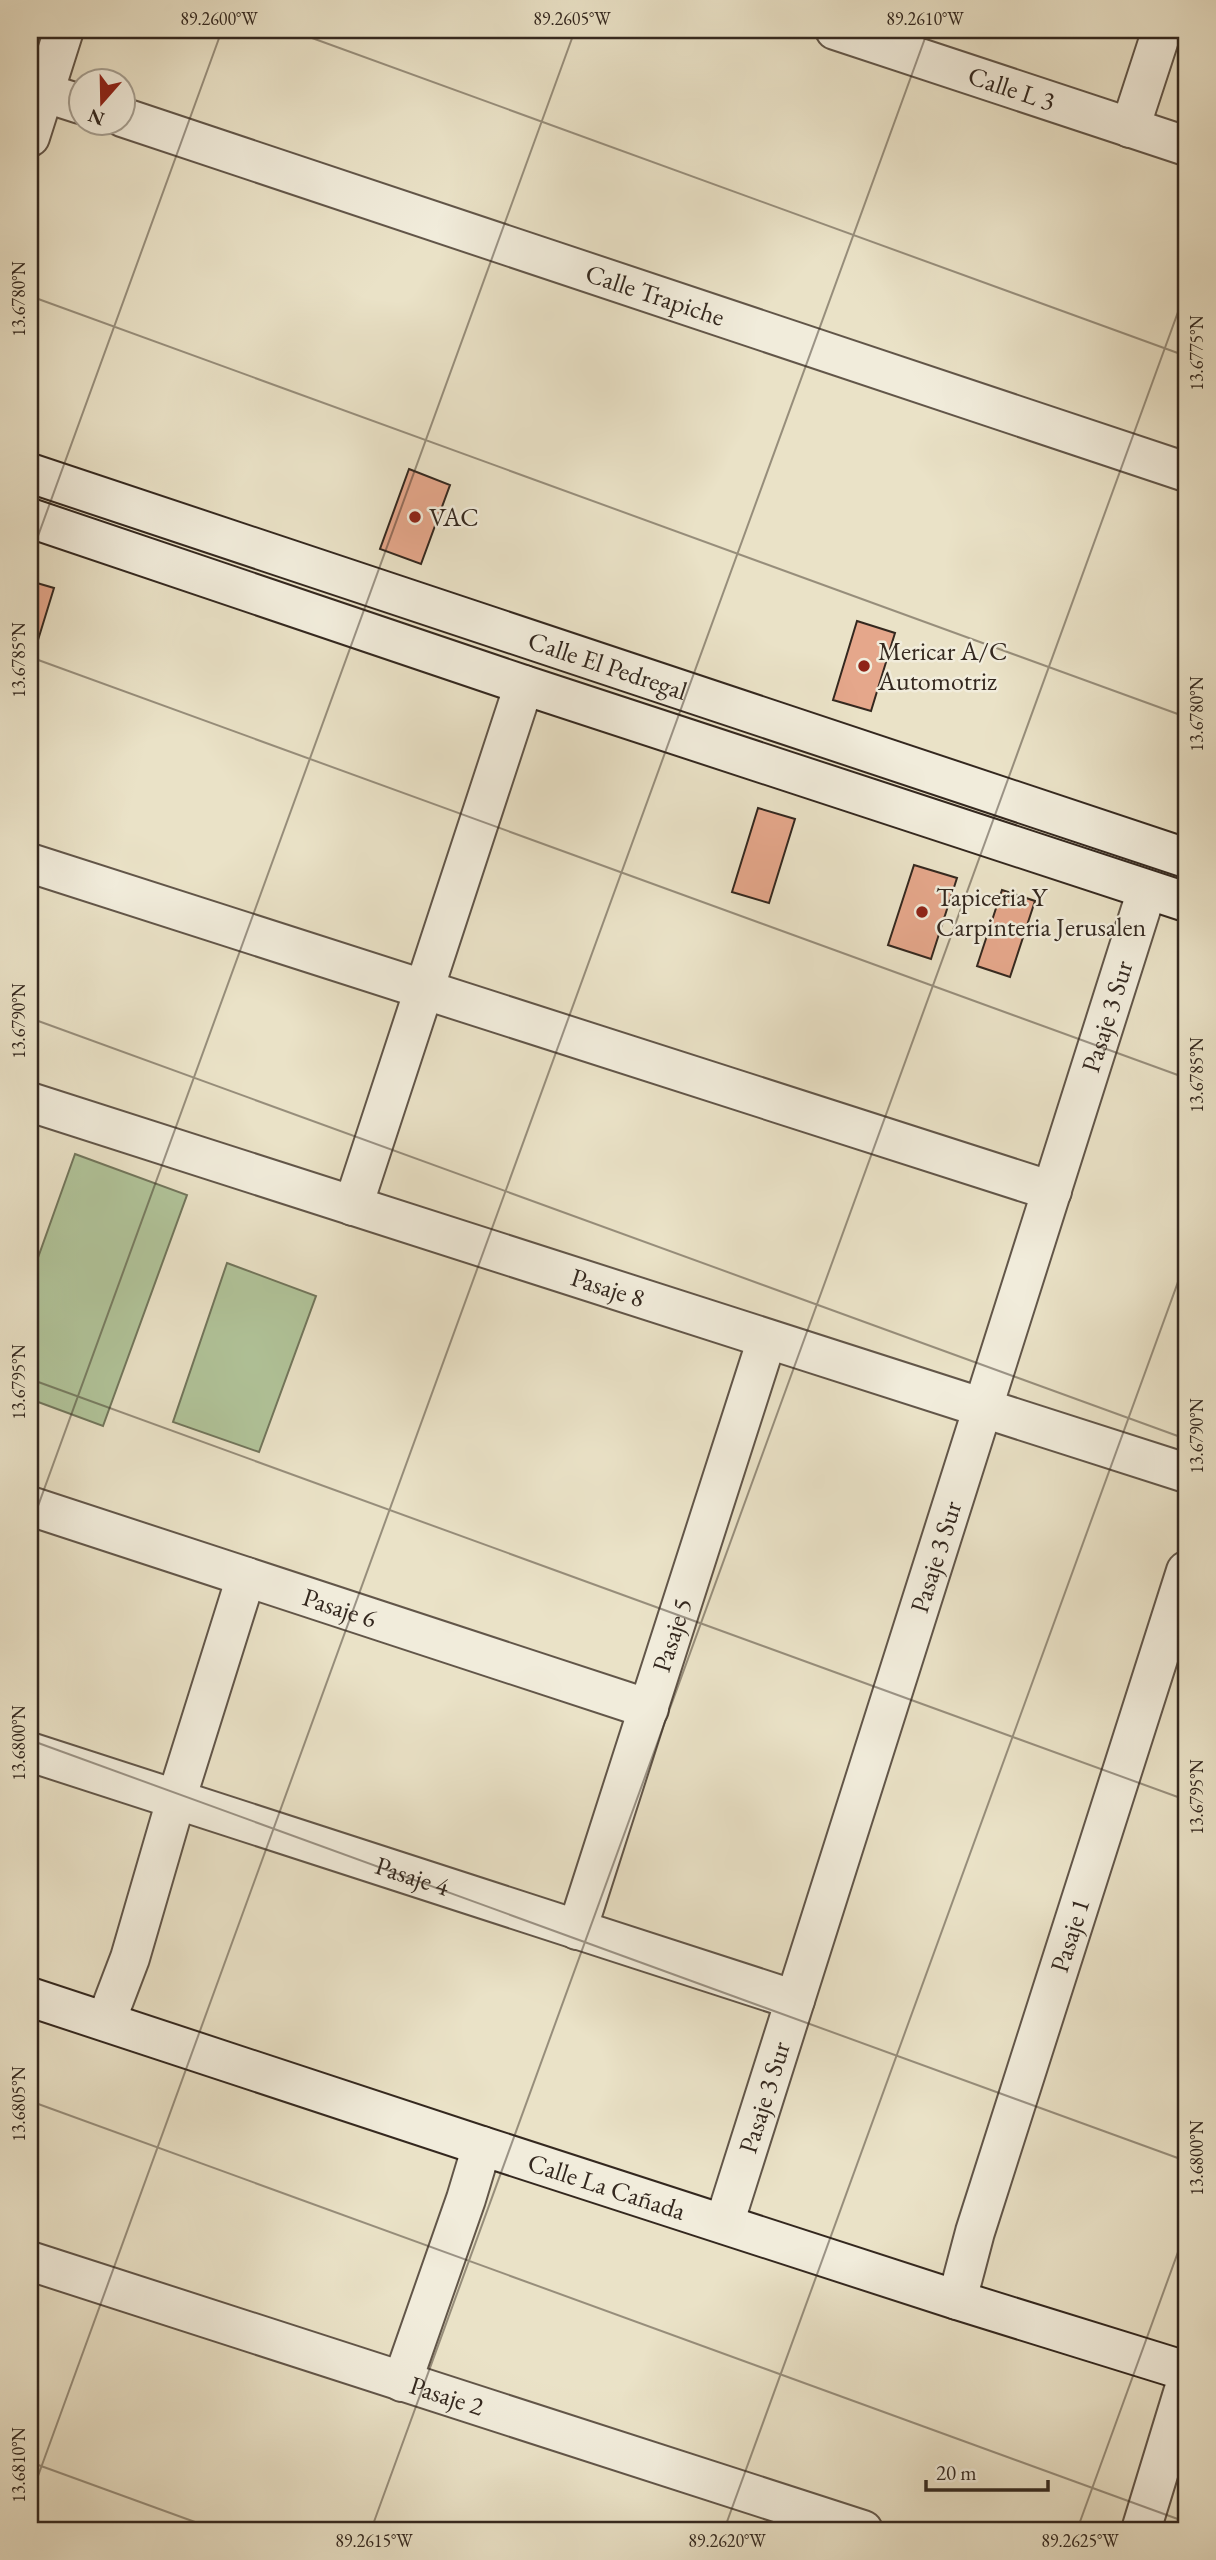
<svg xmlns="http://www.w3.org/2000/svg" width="1216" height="2560" font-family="'EB Garamond',serif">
	<rect width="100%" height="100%" fill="#eae2c7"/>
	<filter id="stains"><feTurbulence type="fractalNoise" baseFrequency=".00286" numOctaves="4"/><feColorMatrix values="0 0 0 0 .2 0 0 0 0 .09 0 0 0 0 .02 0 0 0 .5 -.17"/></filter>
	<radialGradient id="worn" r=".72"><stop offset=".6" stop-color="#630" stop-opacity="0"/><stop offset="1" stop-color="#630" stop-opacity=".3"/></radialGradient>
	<!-- green -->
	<path fill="#b1c49a" stroke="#72765c" stroke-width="2" d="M75,1154L187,1195L103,1426L30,1399V1280Z
		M227,1263L316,1296L259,1452L173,1422Z"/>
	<!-- building -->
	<path fill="#e5a78b" stroke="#34281f" stroke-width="2" d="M409,469L450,485L421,564L380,549Z
		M30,581L54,588L30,666Z
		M857,621L895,633L871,711L833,700Z
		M758,808L795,819L769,903L732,892Z
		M914,865L957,878L931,959L888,945Z
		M1002,890L1035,901L1010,977L977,966Z"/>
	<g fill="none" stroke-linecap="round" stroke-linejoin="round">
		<!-- minor casing -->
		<g stroke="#625649" stroke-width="42">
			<g id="minor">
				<path id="s1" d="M835,30L1186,146"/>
				<path d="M30,88L80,104"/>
				<path id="s2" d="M122,117L1186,472"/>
				<path d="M1130,128L1162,30"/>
				<path d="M30,137L64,30"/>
				<path d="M30,863L1052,1191"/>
				<path id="s3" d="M30,1102L1186,1473"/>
				<path d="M353,1206L524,685"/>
				<path id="s4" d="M30,1506L649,1709"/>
				<path id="s5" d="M30,1752L795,2000"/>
				<path id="s6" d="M577,1930L767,1339"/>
				<path d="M106,2021L130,1958L176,1800L246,1577"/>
				<path id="s7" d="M724,2224L1147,890"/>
				<path id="s8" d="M30,2261L863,2530"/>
				<path id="s9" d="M957,2300L975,2232L1186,1571"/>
				<path d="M402,2382L466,2199L482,2146"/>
				<path d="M1141,2530L1186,2383"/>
			</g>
		</g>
		<!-- secondary casing -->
		<g stroke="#34281f" stroke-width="42">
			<g id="secondary">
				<path id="s10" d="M30,473L1186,858"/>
				<path d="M30,518L524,685L1186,902"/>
				<path id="s11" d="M30,1997L482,2146L957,2300L1186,2371"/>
			</g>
		</g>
		<!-- minor -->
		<use href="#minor" stroke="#f1ecdb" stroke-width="38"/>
		<!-- secondary -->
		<use href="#secondary" stroke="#f1ecdb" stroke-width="38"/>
	</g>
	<!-- ticks -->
	<path fill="none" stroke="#34281f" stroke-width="2" stroke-opacity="0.45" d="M290,30L1186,356M30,296L1186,717M30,558L222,30M30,657L1186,1078M30,1018L1186,1439M30,1379L1186,1800M30,1528L575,30M30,1740L1186,2161M30,2101L1186,2522M30,2462L217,2530M30,2498L928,30M371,2530L1186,290M724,2530L1186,1260M1077,2530L1186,2230"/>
	<!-- markers -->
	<g fill="#8f2418" stroke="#f1ecdb" stroke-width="2.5">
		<circle cx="415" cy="517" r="7"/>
		<circle cx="864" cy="666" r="7"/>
		<circle cx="922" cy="912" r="7"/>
	</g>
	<g text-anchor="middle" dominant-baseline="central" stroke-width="5" stroke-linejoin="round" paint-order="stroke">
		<!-- street labels -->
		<g font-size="26" fill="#34281f" stroke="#f1ecdb">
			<text stroke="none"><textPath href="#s1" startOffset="186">Calle L 3</textPath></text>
			<text stroke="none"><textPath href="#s2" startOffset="562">Calle Trapiche</textPath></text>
			<text stroke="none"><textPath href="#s10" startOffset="609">Calle El Pedregal</textPath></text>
			<text stroke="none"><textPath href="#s7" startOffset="1267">Pasaje 3 Sur</textPath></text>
			<text stroke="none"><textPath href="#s3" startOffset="607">Pasaje 8</textPath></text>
			<text stroke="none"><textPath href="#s7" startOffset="700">Pasaje 3 Sur</textPath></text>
			<text stroke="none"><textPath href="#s4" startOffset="326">Pasaje 6</textPath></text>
			<text stroke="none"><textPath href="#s6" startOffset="310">Pasaje 5</textPath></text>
			<text stroke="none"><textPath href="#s5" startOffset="402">Pasaje 4</textPath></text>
			<text stroke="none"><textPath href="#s9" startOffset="382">Pasaje 1</textPath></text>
			<text stroke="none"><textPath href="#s7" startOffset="133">Pasaje 3 Sur</textPath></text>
			<text stroke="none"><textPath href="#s11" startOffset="607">Calle La Cañada</textPath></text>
			<text stroke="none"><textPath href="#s8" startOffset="438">Pasaje 2</textPath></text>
		</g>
		<!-- poi labels -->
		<g font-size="26" fill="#34281f" stroke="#f1ecdb" text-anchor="start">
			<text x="429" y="517">VAC</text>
			<text x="878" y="651">Mericar A/C<tspan x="878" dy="30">Automotriz</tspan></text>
			<text x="936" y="897">Tapiceria Y<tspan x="936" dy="30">Carpinteria Jerusalen</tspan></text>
		</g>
	</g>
	<!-- margin -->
	<rect width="1216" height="2560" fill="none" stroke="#eae2c7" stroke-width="77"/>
	<!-- north arrow -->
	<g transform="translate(102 102) rotate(200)"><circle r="33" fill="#f1ecdb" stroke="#a59e90" stroke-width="2"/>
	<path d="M0-5L12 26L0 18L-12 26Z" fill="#8f2418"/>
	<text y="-10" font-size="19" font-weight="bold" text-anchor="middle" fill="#34281f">N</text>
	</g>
	<!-- scale -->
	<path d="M926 2480v10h122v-10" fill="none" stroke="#34281f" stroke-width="3.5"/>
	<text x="936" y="2480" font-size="21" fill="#34281f" stroke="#f1ecdb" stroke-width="5" paint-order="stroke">20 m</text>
	<rect x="38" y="38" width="1140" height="2484" fill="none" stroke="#34281f" stroke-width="2.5"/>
	<g font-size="18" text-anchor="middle" fill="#34281f">
		<text x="219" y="25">89.2600°W</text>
		<text x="572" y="25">89.2605°W</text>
		<text x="925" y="25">89.2610°W</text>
		<text transform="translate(19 299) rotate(-90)" y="6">13.6780°N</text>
		<text transform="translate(1197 353) rotate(-90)" y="6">13.6775°N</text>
		<text transform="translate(19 660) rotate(-90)" y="6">13.6785°N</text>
		<text transform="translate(1197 714) rotate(-90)" y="6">13.6780°N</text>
		<text transform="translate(19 1021) rotate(-90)" y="6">13.6790°N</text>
		<text transform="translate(1197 1075) rotate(-90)" y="6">13.6785°N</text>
		<text transform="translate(19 1382) rotate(-90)" y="6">13.6795°N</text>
		<text transform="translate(1197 1436) rotate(-90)" y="6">13.6790°N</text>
		<text transform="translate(19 1743) rotate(-90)" y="6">13.6800°N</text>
		<text transform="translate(1197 1797) rotate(-90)" y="6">13.6795°N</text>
		<text transform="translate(19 2104) rotate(-90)" y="6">13.6805°N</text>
		<text transform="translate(1197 2158) rotate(-90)" y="6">13.6800°N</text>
		<text transform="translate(19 2465) rotate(-90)" y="6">13.6810°N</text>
		<text x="374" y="2547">89.2615°W</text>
		<text x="727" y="2547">89.2620°W</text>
		<text x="1080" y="2547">89.2625°W</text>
	</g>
	<rect width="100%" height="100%" filter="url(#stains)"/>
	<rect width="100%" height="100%" fill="url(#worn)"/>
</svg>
